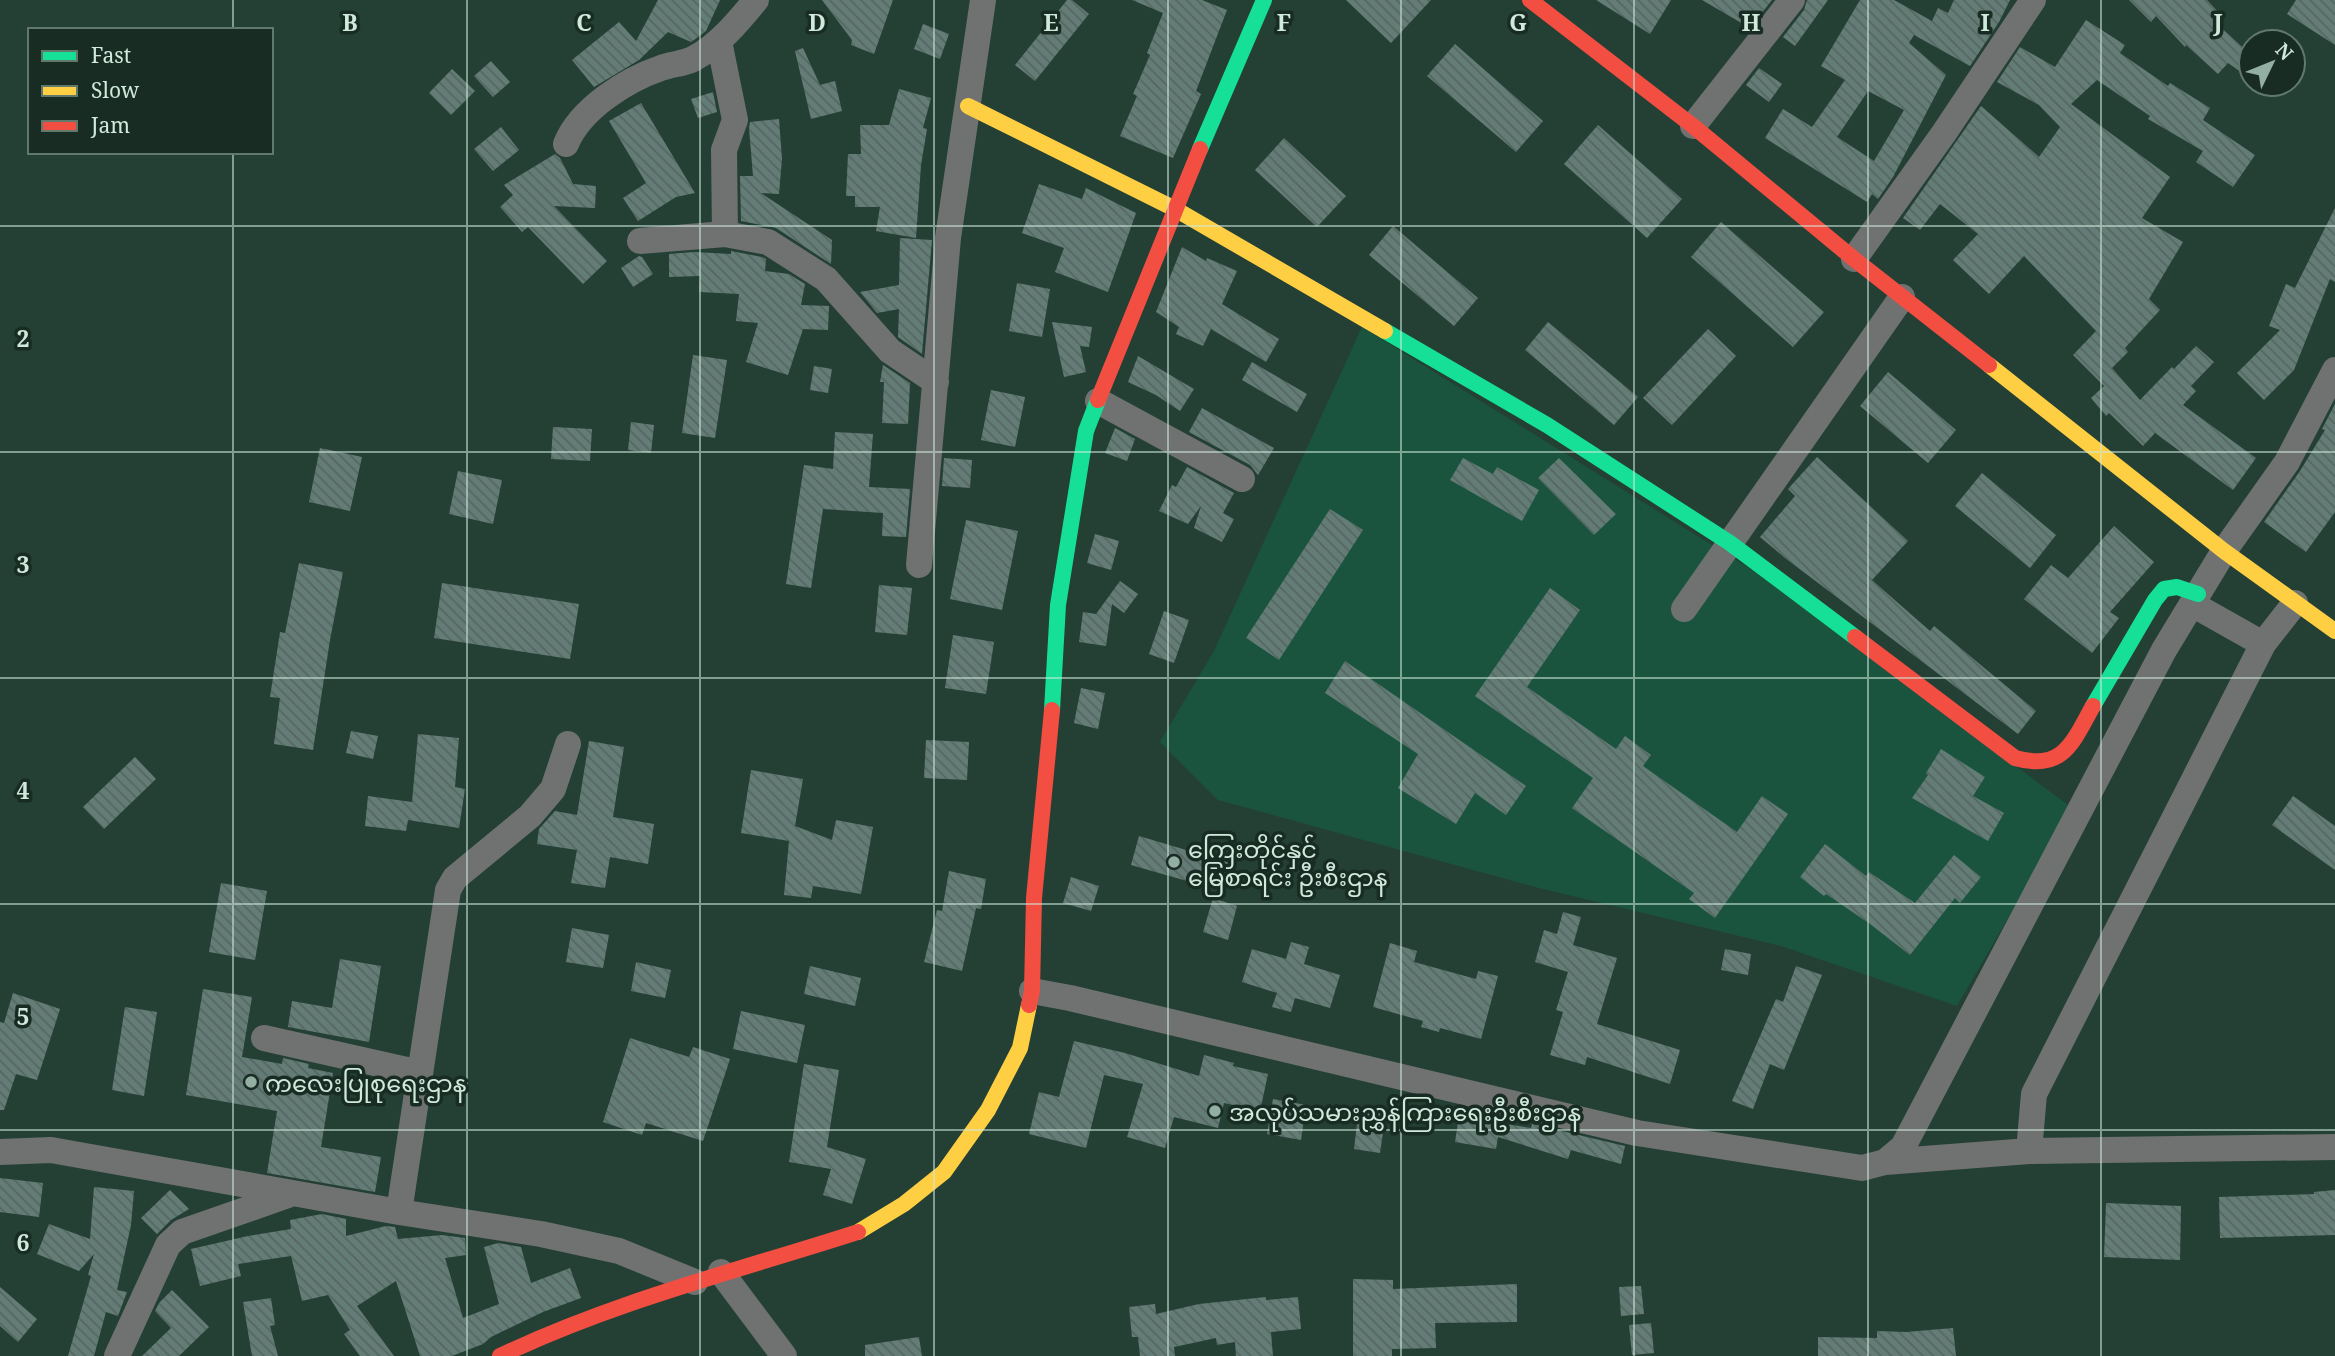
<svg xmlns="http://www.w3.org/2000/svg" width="2335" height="1356" font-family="'Noto Serif','Noto Sans Myanmar',serif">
	<defs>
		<pattern id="building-back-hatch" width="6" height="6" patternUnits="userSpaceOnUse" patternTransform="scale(1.75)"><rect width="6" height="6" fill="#647c76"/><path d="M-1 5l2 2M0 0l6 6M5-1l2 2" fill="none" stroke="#556661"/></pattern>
	</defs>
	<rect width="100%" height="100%" fill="#244035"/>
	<!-- built -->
	<path fill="#1a543f" d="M1362,327L1760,575L2072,808L1957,1006L1781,946L1539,888L1218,800L1160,742L1214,651Z"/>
	<!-- building -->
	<path fill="url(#building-back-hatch)" fill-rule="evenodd" d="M658,0H720L706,31L694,40L691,42L668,32L639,60L594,87L572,60L619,22L636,41Z
		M822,0H893L874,54L851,45L852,40Z
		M1067,0H1072L1089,14L1035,81L1015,65Z
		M1132,0H1202L1227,10L1196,91L1201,94L1173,158L1120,136L1137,96L1133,94L1150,55L1147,53L1163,13Z
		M1346,0H1431L1391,43Z
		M1596,0H1671L1650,34Z
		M1702,0H1772L1750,28Z
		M1807,0H1828L1795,46L1783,37L1804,10Z
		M1860,0H1894L1932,21L1938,8L1948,13L1954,0H2010L1999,22L1970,66L1914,35L1909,43L1946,75L1893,177L1878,199L1872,194L1867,202L1765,138L1783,109L1812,127L1845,80L1821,66ZM1868,91L1904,110L1874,161L1837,137Z
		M2129,0H2207L2220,14L2213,20L2251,55V79L2228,63L2218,74L2186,45L2185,47L2156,16L2151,22Z
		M2296,0H2335V45L2287,14Z
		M2086,20L2125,45L2120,53L2168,86L2170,83L2210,108L2203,120L2255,155L2233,187L2196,162L2203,151L2148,119L2150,116L2097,80L2071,104L2170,177L2142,218L2183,242L2149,299L2160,310L2125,348L2128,352L2112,368L2140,400L2172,367L2174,369L2196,346L2214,362L2191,386L2196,391L2183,405L2256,458L2233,490L2155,433L2143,446L2109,413L2106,416L2091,398L2104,386L2073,355L2096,331L2024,256L1989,294L1953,260L1978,234L1940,204L1920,230L1903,218L1981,106L2039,157L2060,127L2039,105L1997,82L2020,47L2055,67Z
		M923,24L949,34L940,59L914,49Z
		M1455,44L1543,121L1516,152L1427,76Z
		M803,48L820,85L835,81L842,111L811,119L795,51Z
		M491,61L510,82L493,97L474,76Z
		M1759,68L1782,84L1769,102L1746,85Z
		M452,69L475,91L451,115L429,93Z
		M899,89L931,98L923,128L927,129L921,165L916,238L876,231L880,207H855V196H846L848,154H861L860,125H889Z
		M713,92L717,112L698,118L691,99Z
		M641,103L695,193L676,197L638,221L623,198L646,183L609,121Z
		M779,119L782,159L779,194L761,193L832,240L831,264L776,228L741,221L740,176H753L749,128L750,122Z
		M1598,125L1682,199L1647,238L1564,164Z
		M501,127L519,150L493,171L474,149Z
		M1284,138L1346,196L1317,227L1255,170Z
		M555,154L560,158L573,184L596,186L595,208L554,206L607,261L583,284L528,227L522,232L500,207L513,195L504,185Z
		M1039,184L1082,199L1086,188L1136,213L1108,292L1055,272L1064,248L1022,233Z
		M2335,208V282L2330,279L2294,370L2264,400L2237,373L2280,330L2269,326L2286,284L2295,288Z
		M1721,222L1824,312L1793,347L1691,257Z
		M1393,226L1478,298L1454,326L1369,255Z
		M900,238L932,240L922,354L898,337L899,309L877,313L860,292L899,285Z
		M1182,247L1206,261L1207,258L1237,271L1222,304L1279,339L1266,362L1211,329L1203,346L1176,334L1179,327L1156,312Z
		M731,251L762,257L766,259L765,271L789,274L805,284L801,305L829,306L828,330L803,329L788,375L746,362L758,323L736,321L739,294L699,292L700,276L669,277V254L694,252L731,254Z
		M639,256L642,257L653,274L633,287L621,268Z
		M1017,283L1050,289L1042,337L1009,331Z
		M1052,322L1092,327L1089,347L1080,346L1086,372L1064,377Z
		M1548,322L1638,397L1614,425L1525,350Z
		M1708,329L1736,356L1672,425L1643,398Z
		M693,355L727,360L715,438L682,433Z
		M1138,356L1194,389L1180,411L1156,395L1128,382Z
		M1252,362L1307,394L1297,412L1242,380Z
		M883,365L910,383L908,424L882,423L884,382H880Z
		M814,366L832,369L828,393L810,390Z
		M1888,372L1956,430L1928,463L1860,406Z
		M991,390L1025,397L1015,447L981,440Z
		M2335,404V512L2306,552L2264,522L2300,471L2325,430L2322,429Z
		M1202,408L1274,448L1258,475L1250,465L1189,432Z
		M631,422L654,425L651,453L628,450Z
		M553,427L592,429L590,461L551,459Z
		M1115,428L1135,439L1127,461L1105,453Z
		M835,432L873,434L869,487L910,489L906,537L882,536L883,513L823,509L811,588L786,584L804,465L833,469Z
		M320,448L362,457L350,511L309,502Z
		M1817,457L1908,541L1872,580L1930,631L1934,626L2036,711L2018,734L1785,558L1760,537L1795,496L1788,489Z
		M944,458L972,460L970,488L942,486Z
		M1463,458L1493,474L1497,467L1539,490L1522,521L1450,480Z
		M1559,458L1616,514L1594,535L1538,478Z
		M1187,467L1234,493L1223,513L1234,519L1222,542L1194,528L1201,506L1188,524L1159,511L1172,485L1176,487Z
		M458,471L502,480L493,524L449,514Z
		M1982,473L2056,535L2030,568L1955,506Z
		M1330,509L1363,530L1279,660L1246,638Z
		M966,520L1018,531L1002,610L950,599Z
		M2114,526L2154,562L2110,612L2119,618L2092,653L2024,599L2051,565L2068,578Z
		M1095,534L1119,541L1111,570L1087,563Z
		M299,563L343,572L330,640L313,750L274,744L280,698L270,697L280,632L285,633Z
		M1120,581L1138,594L1124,613L1112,604L1106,646L1079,642L1083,612L1096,614Z
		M442,583L579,604L570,659L434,638Z
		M879,585L912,588L907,635L875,632Z
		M1550,588L1580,610L1527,687L1616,749L1625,736L1651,755L1643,766L1737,832L1762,796L1788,814L1715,918L1689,899L1694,893L1572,808L1593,778L1475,696Z
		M1164,611L1189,620L1174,663L1149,654Z
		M953,635L994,642L986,694L945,688Z
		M1345,661L1526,786L1506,815L1475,793L1456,824L1398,788L1418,754L1325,693Z
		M1081,688L1105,693L1098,729L1074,723Z
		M351,731L378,736L373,759L346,753Z
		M418,734L459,738L455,787L465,789L459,828L408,820L406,831L365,826L368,796L412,802Z
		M926,740L969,742L967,780L924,778Z
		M589,741L624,747L613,817L654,824L648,864L610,857L605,888L571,883L577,850L537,844L539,829L555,811L577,815Z
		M1941,749L1985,777L1973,796L2004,813L1988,841L1912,798L1928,775L1926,773Z
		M135,757L156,779L104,829L83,807Z
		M751,770L803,779L795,826L832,840L836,820L873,827L861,894L813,886L811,898L784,895L789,841L741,833Z
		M2293,796L2335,826V870L2272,825Z
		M1139,836L1230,863L1222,891L1131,865Z
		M1825,844L1866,876L1869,872L1915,903L1954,855L1981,877L1960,903L1955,898L1910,955L1870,924L1826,894L1824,896L1800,877Z
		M949,871L986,879L981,909L976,908L962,971L924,962L937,910L942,911Z
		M1071,877L1099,886L1091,911L1063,903Z
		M221,883L267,891L255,960L209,952Z
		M1213,898L1237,906L1228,940L1203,932Z
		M1563,912L1581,917L1573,945L1617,958L1597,1024L1680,1050L1670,1084L1587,1057L1585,1065L1550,1055L1563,1012L1556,1010L1568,972L1535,962L1544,930L1557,934Z
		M572,928L609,935L603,968L566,962Z
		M1291,942L1309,947L1304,964L1340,975L1330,1008L1295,998L1291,1012L1272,1007L1277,993L1242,982L1252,949L1286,959Z
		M1390,943L1417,951L1414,962L1476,979L1478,971L1498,976L1481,1039L1440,1028L1439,1032L1421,1027L1423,1021L1373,1007Z
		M1725,949L1751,954L1748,975L1721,970Z
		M340,959L381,966L369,1042L288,1027L292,1001L332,1008Z
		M636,962L671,970L665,998L631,991Z
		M810,966L861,978L855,1006L804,994Z
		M1796,966L1822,975L1784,1070L1770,1064L1753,1109L1732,1101L1776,999L1783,1002Z
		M203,989L252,997L242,1057L282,1064L283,1058L309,1064L308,1068L333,1073L321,1147L381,1157L375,1192L267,1173L277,1111L186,1095Z
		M13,993L60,1009L37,1080L16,1074L4,1110H0V1022L4,1023Z
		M125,1007L157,1012L144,1096L112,1090Z
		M741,1011L805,1025L797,1063L733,1049Z
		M630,1038L689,1057L693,1047L730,1059L703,1141L646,1123L642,1135L603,1122Z
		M1074,1041L1125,1053L1199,1076L1204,1055L1234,1063L1233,1066L1268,1074L1260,1111L1224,1103L1218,1128L1174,1117L1165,1148L1127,1137L1143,1084L1104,1075L1086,1148L1029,1134L1039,1092L1059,1097Z
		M804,1064L839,1070L827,1147L866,1159L852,1204L823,1195L831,1169L789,1162Z
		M1273,1099L1306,1105L1301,1140L1267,1134Z
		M1359,1108L1386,1112L1380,1153L1354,1149Z
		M1459,1116L1531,1128L1532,1124L1625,1146L1621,1164L1571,1150L1568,1159L1498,1137L1496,1149L1455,1142Z
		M0,1178L43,1183L39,1217L0,1212Z
		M94,1187L134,1191L131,1225L117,1290L127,1292L118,1316L106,1312L94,1356H68L91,1276L88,1275L94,1254L79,1271L37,1254L49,1224L90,1239Z
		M170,1190L189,1209L171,1220L157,1234L141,1218Z
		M2335,1190V1235L2220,1238L2219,1197L2314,1194V1192Z
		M2106,1203L2181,1206L2180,1260L2104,1257Z
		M322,1214L346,1219V1236L386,1226L395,1227L398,1239L442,1235L465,1238L466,1255L445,1258L463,1318L499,1304L484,1247L498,1243L521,1247L531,1283L570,1268L581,1298L543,1312L491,1337L483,1344L452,1356H420L396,1281L357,1306L394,1356H360L344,1334L350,1330L328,1295L302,1301L291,1256L238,1264L241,1276L200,1286L191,1249L248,1236L291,1229L290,1220Z
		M1353,1279L1393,1280V1289L1517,1284V1322L1435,1323L1436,1348L1392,1349V1356H1353Z
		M1641,1286L1644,1314L1621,1316L1619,1287Z
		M0,1287L37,1319L18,1342L0,1326Z
		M172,1290L209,1327L179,1356H142L171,1328L155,1311L159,1303Z
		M1266,1297V1300L1298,1297L1301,1329L1271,1332L1273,1356H1236L1235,1342L1217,1345L1216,1338L1174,1347L1175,1356H1140L1138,1337H1132L1129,1307L1155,1304L1156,1314L1199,1304Z
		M271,1298L275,1325L270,1326L278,1356H252L243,1302Z
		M1651,1323L1654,1353L1632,1355L1629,1325Z
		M1953,1328L1956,1356H1818V1337L1877,1338V1331L1906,1332Z
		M919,1337L922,1356H865V1345Z"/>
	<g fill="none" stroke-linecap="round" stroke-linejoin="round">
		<!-- street -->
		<path stroke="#6f7271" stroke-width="26" d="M719,41L735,120L724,150L725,234
			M1693,126L1792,0
			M566,144C580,109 626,80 661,68C671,64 683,64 693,59C718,46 738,22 756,0
			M640,241L725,234L768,242L826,279L890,351L936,382
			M1854,259L1944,133L2033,0
			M1098,401L1242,479
			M919,565L948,238L983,0
			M2192,604L2263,644
			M1684,609L1902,297
			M1032,991L1070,998L1637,1133L1862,1168L1885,1162L2029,1151L2335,1147
			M264,1038L420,1073
			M2029,1151L2034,1094L2263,644L2295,603
			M0,1152L51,1150L399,1212L541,1234L619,1251L695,1282
			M1885,1162L1903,1147L2164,650L2224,551L2287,462L2335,370
			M399,1212L448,890L455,878L530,816L553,789L568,744
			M721,1272L784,1356
			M117,1356L168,1245L182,1232L288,1195"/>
		<!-- fast -->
		<path stroke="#16e098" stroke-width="16" d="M1200,149L1264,0
			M1385,331L1547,425L1730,543L1855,637
			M2093,706L2155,600L2164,589L2177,587L2198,594
			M1052,710L1058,605L1086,431L1098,400"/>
		<!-- slow -->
		<path stroke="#ffcf43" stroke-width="16" d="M968,106L1175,209L1385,331
			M1989,365L2224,551L2335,631
			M858,1232L904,1204L944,1172L988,1110L1020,1048L1029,1005"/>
		<!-- jam -->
		<path stroke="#f24e42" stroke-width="16" d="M1530,0L1693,126L1854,259L1989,365
			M1098,400L1200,149
			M1855,637L2015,758C2064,772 2073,741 2093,706
			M1029,1005L1032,991L1034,898L1052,710
			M500,1356C615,1301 737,1271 858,1232"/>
	</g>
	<!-- grid -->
	<path fill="none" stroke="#cfe9dc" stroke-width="2" stroke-opacity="0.55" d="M233,0V30M467,0V1356M700,0V1356M934,0V1356M1168,0V1356M1401,0V1356M1634,0V1356M1868,0V1356M2101,0V1356M233,152V1356M0,226H2335M0,452H2335M0,678H2335M0,904H2335M0,1130H2335"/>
	<!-- markers -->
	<g fill="#93aea2" stroke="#182c23" stroke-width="2.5">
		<circle cx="1174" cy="862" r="7"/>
		<circle cx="251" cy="1082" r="7"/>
		<circle cx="1215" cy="1111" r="7"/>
	</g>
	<g text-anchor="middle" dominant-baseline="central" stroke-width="7" stroke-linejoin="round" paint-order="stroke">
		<!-- poi labels -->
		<g font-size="24" fill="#cfe9dc" stroke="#182c23" text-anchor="start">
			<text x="1188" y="848">ကြေးတိုင်နှင့်<tspan x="1188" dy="28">မြေစာရင်း ဦးစီးဌာန</tspan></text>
			<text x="265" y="1082">ကလေးပြုစုရေးဌာန</text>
			<text x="1229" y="1111">အလုပ်သမားညွှန်ကြားရေးဦးစီးဌာန</text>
		</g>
	</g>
	<g font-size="23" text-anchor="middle" font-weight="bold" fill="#cfe9dc" stroke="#182c23" stroke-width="7" stroke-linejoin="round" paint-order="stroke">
		<text x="350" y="31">B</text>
		<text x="584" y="31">C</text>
		<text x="817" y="31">D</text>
		<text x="1051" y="31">E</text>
		<text x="1284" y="31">F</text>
		<text x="1518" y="31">G</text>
		<text x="1751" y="31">H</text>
		<text x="1985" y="31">I</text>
		<text x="2218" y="31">J</text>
		<text x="23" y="347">2</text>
		<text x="23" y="573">3</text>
		<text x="23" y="799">4</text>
		<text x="23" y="1025">5</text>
		<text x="23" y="1251">6</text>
	</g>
	<!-- legend -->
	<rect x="28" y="28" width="245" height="126" fill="#182c23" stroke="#61786d" stroke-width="2"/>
	<rect x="42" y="51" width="35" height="10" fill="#16e098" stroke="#61786d" stroke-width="2"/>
	<text x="91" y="63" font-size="21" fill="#cfe9dc">Fast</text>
	<rect x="42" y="86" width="35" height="10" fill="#ffcf43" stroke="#61786d" stroke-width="2"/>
	<text x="91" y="98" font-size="21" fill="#cfe9dc">Slow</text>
	<rect x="42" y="121" width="35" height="10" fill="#f24e42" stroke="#61786d" stroke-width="2"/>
	<text x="91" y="133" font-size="21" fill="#cfe9dc">Jam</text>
	<!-- north arrow -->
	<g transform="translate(2272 63) rotate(47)"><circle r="33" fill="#182c23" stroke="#61786d" stroke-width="2"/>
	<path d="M0-5L12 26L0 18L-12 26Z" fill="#93aea2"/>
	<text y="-10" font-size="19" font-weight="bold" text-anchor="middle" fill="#cfe9dc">N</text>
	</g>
</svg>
